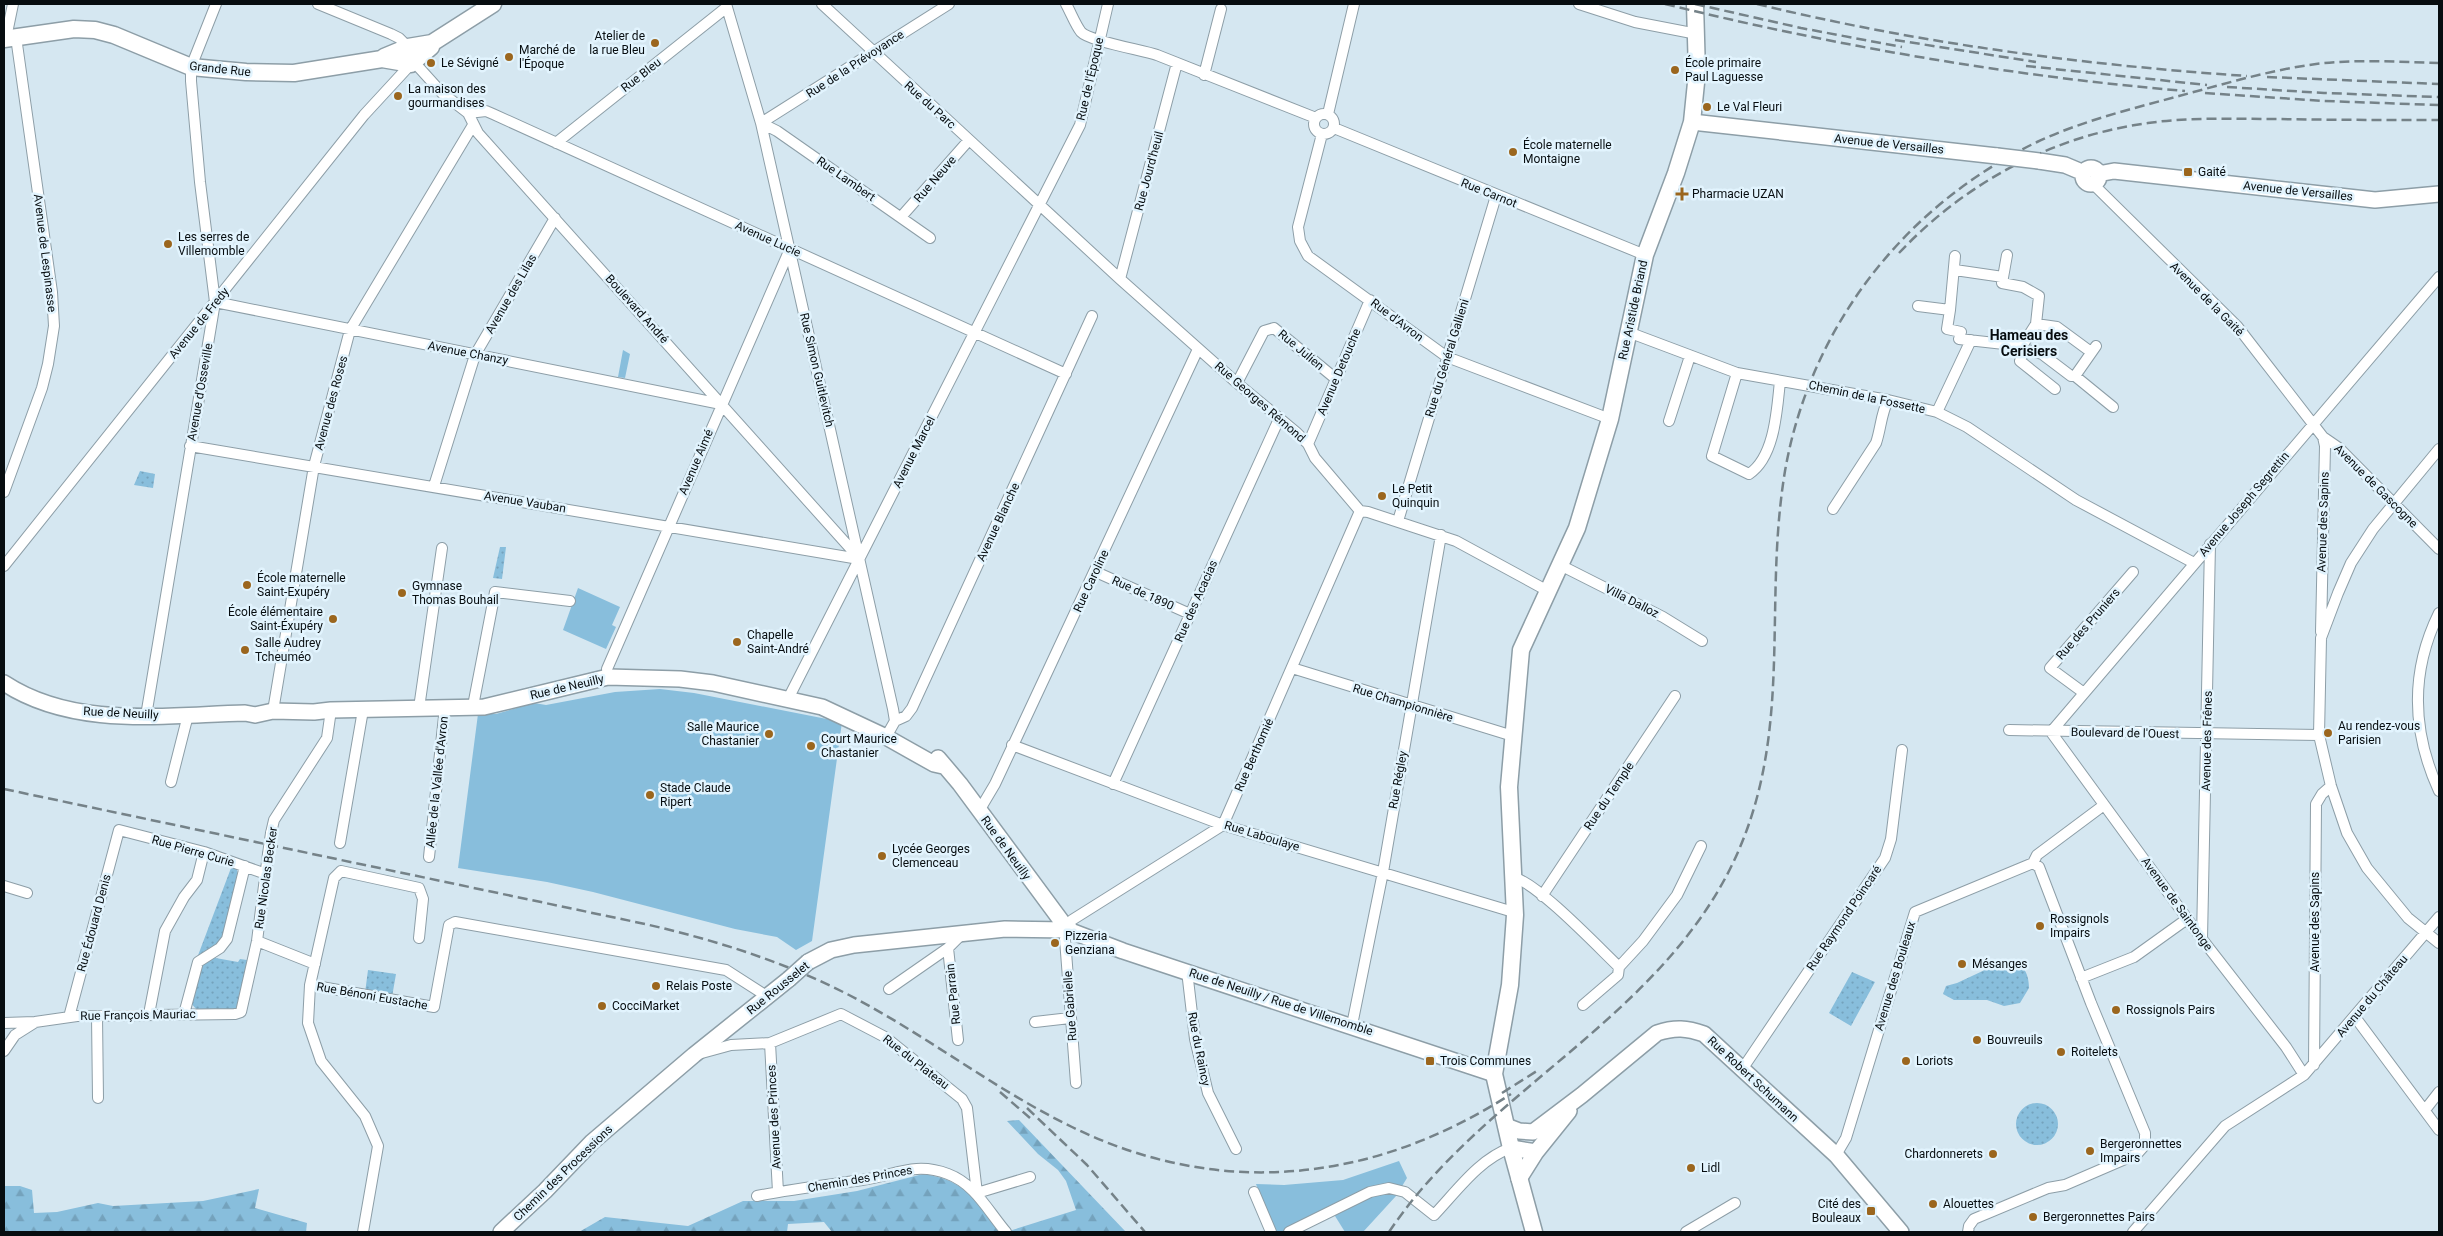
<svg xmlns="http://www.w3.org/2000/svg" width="2443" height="1236" font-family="Roboto,sans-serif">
	<defs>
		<pattern id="forest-firs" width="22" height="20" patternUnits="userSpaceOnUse" patternTransform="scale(1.25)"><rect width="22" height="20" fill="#88bedc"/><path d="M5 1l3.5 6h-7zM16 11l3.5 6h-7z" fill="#74a2bc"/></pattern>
		<pattern id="park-dots" width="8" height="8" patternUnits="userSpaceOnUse" patternTransform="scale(1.25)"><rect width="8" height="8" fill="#88bedc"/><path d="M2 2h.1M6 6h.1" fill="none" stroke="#74a2bc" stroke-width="1.8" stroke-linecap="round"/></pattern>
	</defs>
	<rect width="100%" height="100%" fill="#d5e7f1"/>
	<!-- green -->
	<path fill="#88bedc" d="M623,350L630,354L625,378L618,377Z
		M578,588L620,607L612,625L616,627L606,649L563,630Z
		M660,689L694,693L842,722L812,941L796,950L777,937L735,929L593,892L547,882L458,868L478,714H496L534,703L546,705L615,692Z
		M1399,1161L1407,1178L1396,1196L1363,1232H1345L1330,1208L1284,1232H1275L1256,1184L1284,1185L1343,1180Z"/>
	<!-- forest -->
	<path fill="url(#forest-firs)" d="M1019,1120L1126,1232H1006L1076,1210L1066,1181L1058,1170L1038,1154L1007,1121Z
		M923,1174C966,1180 975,1200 999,1232H832L824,1222L788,1224L787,1232H579L605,1217L688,1226L743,1201H794L857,1191Z
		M4,1186H20L32,1190L34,1213L57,1212L98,1203L113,1206L203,1201L259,1189L255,1208L307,1223L306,1232H4Z"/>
	<!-- park -->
	<path fill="url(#park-dots)" d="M140,471L155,474L153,488L134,485Z
		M500,547H506L502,579L493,578Z
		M231,868L237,869L238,879L221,943L197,958Z
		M210,957L238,962L240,959L247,960L239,1009L197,1010L189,1001L197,969Z
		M2004,961C2021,960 2029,971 2029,988L2020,1003L2004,1006L1987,1000H1954L1943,994L1946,986L1957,983Z
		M368,970L396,974L392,997L365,993Z
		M1852,972L1875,982L1851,1026L1829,1013Z
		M2016 1124a21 21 0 1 1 42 0a21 21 0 1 1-42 0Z"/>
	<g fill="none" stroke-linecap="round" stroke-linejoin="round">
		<!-- street casing -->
		<g stroke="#8d9ea7" stroke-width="12">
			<path id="street" d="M318,4L391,34L399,38L408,47
				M726,4L761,123L893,709L895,721L886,737
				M822,4L1120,279L1237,383L1296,432L1308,444L1315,458L1360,511L1368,512L1456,541L1548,591
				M1066,4C1071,13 1075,24 1081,32C1089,41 1142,50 1157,55L1316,118
				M1579,4L1635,22L1697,34
				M6,38L13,4
				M414,62L442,93L468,113L478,133L859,558
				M1204,75L1221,9
				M468,113L486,111L493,114L1066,374
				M1314 124a10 10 0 1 1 20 0a10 10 0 1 1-20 0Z
				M1328,114L1354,4
				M761,123L949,4
				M761,123L777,131L930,238
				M1334,128L1645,255
				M1322,134L1298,227L1300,241L1308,256L1447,357L1610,419
				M556,143L727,7
				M2092,183L2237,326L2323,437L2339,448L2439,549
				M901,217L969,140
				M2007,255L2002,283L2023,287L2039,296L2036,324
				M1955,270L2003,277
				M1120,279L1177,63
				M215,302L721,404
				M1918,306L1950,310L1947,329L1961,332
				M1950,310L1955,256
				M1628,332L1737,373L1888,400L1937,412L1967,427L2076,500L2194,563
				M1959,339L2022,346L2024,349L2020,361L2055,389
				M2022,346L2036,324L2057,327L2091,352
				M2096,346L2075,376L2113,407
				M2024,349L2042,354L2071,376H2075
				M1737,373L1712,456L1749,474C1775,457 1777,409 1780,381
				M1237,383L1264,331L1274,328L1336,379
				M1937,412L1971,340
				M1669,421L1690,356
				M1308,444L1370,300
				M190,446L859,559
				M2439,449L2373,529L2351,563L2338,593L2321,638L2319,735L2331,786L2347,833L2367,868L2408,918L2439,943
				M434,486L475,355L555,218
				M4,492L42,388L48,364L54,326L52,292L16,37
				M1833,509L1876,443C1881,428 1881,414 1888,400
				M1398,521L1496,196
				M1560,565L1663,617L1702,641
				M4,566L364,115L411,64
				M1096,572L1190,614
				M2439,613C2410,672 2412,732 2439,791
				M2321,632L2325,446L2323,437
				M1292,668L1513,736
				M608,677L607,669L790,249
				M2084,693L2050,668L2133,572
				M788,699L1080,125L1108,4
				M473,706L495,592L570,601
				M419,708L442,548
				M273,711L314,466L350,330L473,125
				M146,716L215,302L200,182L191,81V67L216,4
				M895,721L906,716L912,708L1092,316
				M2009,730L2319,735
				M2051,732L2439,277
				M2051,732L2202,939L2286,1047L2304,1075
				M1012,745L1223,825L1510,911L1515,915
				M171,782L188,715
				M1113,784L1279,419
				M979,811L995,784L1198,349
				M271,833L274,820L327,738L331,710
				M340,843L363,710
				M429,857L445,707
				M1515,878C1538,884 1598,947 1619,967L1618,975L1583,1005
				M4,886L27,893
				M1542,896L1675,696
				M2202,939L2210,544
				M257,941L315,964
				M948,948L958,1040
				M1619,967L1643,941L1677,895L1701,846
				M1187,971L1195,1039L1208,1093L1236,1149
				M2081,978L2134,957L2187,919
				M310,985L434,1007L449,925L455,922L726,970L768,997
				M889,989L948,948L962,934
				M149,1014L165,931L184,897L197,880L204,852
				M184,1014L198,962L220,948L227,939L245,866
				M97,1016L98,1098
				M69,1017L119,830L204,852L266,874
				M2355,1017L2439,1130
				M1035,1022L1070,1018
				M4,1023L35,1022L77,1016L235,1014L241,1012L257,941L268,854
				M1352,1025L1383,872L1441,535
				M770,1043L778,1192
				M4,1051L15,1035L34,1023
				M698,1054L731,1045L770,1043L841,1014L885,1037L962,1099L967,1108L977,1193L1030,1177
				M2314,1065L2316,804L2322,794L2331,786
				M1743,1068L1885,858L1891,839L1902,750
				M1076,1083L1065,939L1072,920L1223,825L1360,511
				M2425,1110L2439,1092
				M1836,1155L1846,1138L1915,912L2033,863L2037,855L2104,805
				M1254,1192L1271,1232
				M757,1196C792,1189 827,1185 862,1180C894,1176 914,1161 948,1174C975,1184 988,1211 1006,1232
				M363,1232L378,1146L365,1116L321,1061L308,1023L310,985L334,878L341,871L419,888L423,899L419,938
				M1289,1232L1370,1192L1389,1188L1405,1192L1434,1215C1456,1192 1480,1158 1511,1148
				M1686,1232L1735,1203
				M1968,1232L1969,1226L1974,1219L2048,1188L2065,1185L2137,1154L2145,1145V1133L2091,1003L2039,867L2033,863
				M2133,1232L2225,1126L2304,1075L2439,917"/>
		</g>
		<!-- secondary casing -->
		<g stroke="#8d9ea7" stroke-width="18">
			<path id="secondary" d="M1692,122L1997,156
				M2039,161L2065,165L2084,173
				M2083 176a8 8 0 1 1 16 0a8 8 0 1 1-16 0Z
				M2098,174L2114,171L2375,200L2439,194
				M4,683C74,729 165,715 245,713L255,715L273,711L314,712L331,710L484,707L608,677L680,679L713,683L822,707L886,737L934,764L943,766
				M938,758L960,784L1068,930
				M808,962L831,950L854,945L1005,929L1068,930L1123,951L1494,1074
				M1506,1126L1519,1131L1533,1132L1582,1095L1657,1033C1675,1027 1687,1028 1704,1034L1836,1155L1901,1232
				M1511,1148L1536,1152L1569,1111
				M1519,1179L1536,1152
				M501,1232L545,1191L592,1142L694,1055L789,979"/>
		</g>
		<!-- primary casing -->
		<g stroke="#8d9ea7" stroke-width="19">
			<path id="primary" d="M4,39L74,29L95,30L114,35L191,67L246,72L294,73L382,59L411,64L431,47L432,43L493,4
				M384,57L408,47L432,43
				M1534,1232L1511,1148L1494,1074L1510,985L1515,915L1509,787L1521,650L1577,528L1610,419L1645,255L1676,173L1692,122L1697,73L1695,4"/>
		</g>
		<!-- street -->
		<use href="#street" stroke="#fff" stroke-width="10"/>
		<!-- secondary -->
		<use href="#secondary" stroke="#fff" stroke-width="15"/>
		<!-- primary -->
		<use href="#primary" stroke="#fff" stroke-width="16"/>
		<!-- rail -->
		<path stroke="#758288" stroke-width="2.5" stroke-dasharray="10 5" stroke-linecap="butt" d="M1665,4C1836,46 2009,76 2185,91
			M1695,4L1801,28L1902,47
			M1757,4C1917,43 2083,65 2247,76
			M1895,40L2036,62
			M2026,66L2207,85
			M2267,77L2439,84
			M2227,87L2324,93L2439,97
			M2205,93L2324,101L2439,105
			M1899,253C1965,183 2052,136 2148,123C2191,117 2234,119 2277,119C2331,120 2385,120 2439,120
			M4,789L645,924C715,940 785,962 849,995C926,1035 994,1089 1072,1127C1221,1200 1375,1182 1511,1094
			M1000,1092L1030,1118
			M1502,1093L1540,1069
			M1027,1108L1087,1165L1145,1232
			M1389,1232C1482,1093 1653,1022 1730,869C1796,737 1762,609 1785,471C1810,327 1905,205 2037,142C2082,121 2131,109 2179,96C2224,84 2270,70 2316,64C2357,59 2398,62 2439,63"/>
		<!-- street-bridge casing -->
		<g stroke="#8d9ea7" stroke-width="12" stroke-linecap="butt">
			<path id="street-bridge" d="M268,854L271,833"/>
		</g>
		<!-- secondary-bridge casing -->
		<g stroke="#8d9ea7" stroke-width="18" stroke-linecap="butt">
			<path id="secondary-bridge" d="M1997,156L2039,161
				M789,979L808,962"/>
		</g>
		<!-- street-bridge -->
		<use href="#street-bridge" stroke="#fff" stroke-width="10"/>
		<!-- secondary-bridge -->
		<use href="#secondary-bridge" stroke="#fff" stroke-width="15"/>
	</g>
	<!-- markers -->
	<g fill="#9b661e" stroke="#e2f4fe" stroke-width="2">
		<circle cx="655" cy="43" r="5"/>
		<circle cx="509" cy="57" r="5"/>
		<circle cx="431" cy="63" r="5"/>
		<circle cx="1675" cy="70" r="5"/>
		<circle cx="398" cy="96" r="5"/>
		<circle cx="1707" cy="107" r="5"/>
		<circle cx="1513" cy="152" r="5"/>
		<rect x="2183" y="167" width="10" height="10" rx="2.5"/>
		<path d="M1679.5 186.5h5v5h5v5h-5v5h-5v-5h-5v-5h5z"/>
		<circle cx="168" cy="244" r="5"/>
		<circle cx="1382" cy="496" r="5"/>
		<circle cx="247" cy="585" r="5"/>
		<circle cx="402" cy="593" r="5"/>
		<circle cx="333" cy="619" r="5"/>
		<circle cx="737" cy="642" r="5"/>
		<circle cx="245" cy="650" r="5"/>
		<circle cx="2328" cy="733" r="5"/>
		<circle cx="769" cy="734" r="5"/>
		<circle cx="811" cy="746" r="5"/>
		<circle cx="650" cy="795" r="5"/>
		<circle cx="882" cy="856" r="5"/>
		<circle cx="2040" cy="926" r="5"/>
		<circle cx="1055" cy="943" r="5"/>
		<circle cx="1962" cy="964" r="5"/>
		<circle cx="656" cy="986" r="5"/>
		<circle cx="602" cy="1006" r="5"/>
		<circle cx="2116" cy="1010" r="5"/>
		<circle cx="1977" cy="1040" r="5"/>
		<circle cx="2061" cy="1052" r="5"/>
		<rect x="1425" y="1056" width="10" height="10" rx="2.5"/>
		<circle cx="1906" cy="1061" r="5"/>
		<circle cx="2090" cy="1151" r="5"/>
		<circle cx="1993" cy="1154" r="5"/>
		<circle cx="1691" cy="1168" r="5"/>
		<circle cx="1933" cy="1204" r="5"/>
		<rect x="1866" y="1206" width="10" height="10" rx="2.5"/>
		<circle cx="2033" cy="1217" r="5"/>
	</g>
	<g text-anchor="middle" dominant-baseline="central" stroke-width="5" stroke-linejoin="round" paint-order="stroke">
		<!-- poi labels -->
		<g font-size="12" fill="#070d10" stroke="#e2f4fe" text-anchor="start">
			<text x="645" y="36" text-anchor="end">Atelier de<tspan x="645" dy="14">la rue Bleu</tspan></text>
			<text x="519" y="50">Marché de<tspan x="519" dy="14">l'Époque</tspan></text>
			<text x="441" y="63">Le Sévigné</text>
			<text x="1685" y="63">École primaire<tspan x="1685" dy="14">Paul Laguesse</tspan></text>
			<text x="408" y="89">La maison des<tspan x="408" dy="14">gourmandises</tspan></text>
			<text x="1717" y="107">Le Val Fleuri</text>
			<text x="1523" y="145">École maternelle<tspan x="1523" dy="14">Montaigne</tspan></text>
			<text x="2198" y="172">Gaité</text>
			<text x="1692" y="194">Pharmacie UZAN</text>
			<text x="178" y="237">Les serres de<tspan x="178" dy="14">Villemomble</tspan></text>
			<text x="1392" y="489">Le Petit<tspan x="1392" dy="14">Quinquin</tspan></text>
			<text x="257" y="578">École maternelle<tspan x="257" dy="14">Saint-Exupéry</tspan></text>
			<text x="412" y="586">Gymnase<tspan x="412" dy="14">Thomas Bouhail</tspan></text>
			<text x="323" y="612" text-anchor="end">École élémentaire<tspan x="323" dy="14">Saint-Éxupéry</tspan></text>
			<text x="747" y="635">Chapelle<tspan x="747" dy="14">Saint-André</tspan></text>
			<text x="255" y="643">Salle Audrey<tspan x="255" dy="14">Tcheuméo</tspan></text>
			<text x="2338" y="726">Au rendez-vous<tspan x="2338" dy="14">Parisien</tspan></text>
			<text x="759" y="727" text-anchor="end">Salle Maurice<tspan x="759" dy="14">Chastanier</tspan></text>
			<text x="821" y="739">Court Maurice<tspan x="821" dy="14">Chastanier</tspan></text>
			<text x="660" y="788">Stade Claude<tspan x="660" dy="14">Ripert</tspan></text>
			<text x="892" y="849">Lycée Georges<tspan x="892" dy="14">Clemenceau</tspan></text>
			<text x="2050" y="919">Rossignols<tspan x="2050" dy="14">Impairs</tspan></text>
			<text x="1065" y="936">Pizzeria<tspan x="1065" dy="14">Genziana</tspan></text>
			<text x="1972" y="964">Mésanges</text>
			<text x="666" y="986">Relais Poste</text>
			<text x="612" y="1006">CocciMarket</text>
			<text x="2126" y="1010">Rossignols Pairs</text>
			<text x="1987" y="1040">Bouvreuils</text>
			<text x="2071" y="1052">Roitelets</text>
			<text x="1440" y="1061">Trois Communes</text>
			<text x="1916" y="1061">Loriots</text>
			<text x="2100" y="1144">Bergeronnettes<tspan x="2100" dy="14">Impairs</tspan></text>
			<text x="1983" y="1154" text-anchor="end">Chardonnerets</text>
			<text x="1701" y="1168">Lidl</text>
			<text x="1861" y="1204" text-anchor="end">Cité des<tspan x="1861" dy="14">Bouleaux</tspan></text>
			<text x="1943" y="1204">Alouettes</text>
			<text x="2043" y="1217">Bergeronnettes Pairs</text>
		</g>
		<!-- street labels -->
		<g font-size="12" fill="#070d10" stroke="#e2f4fe">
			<text transform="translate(855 64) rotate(-33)">Rue de la Prévoyance</text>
			<text transform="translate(220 69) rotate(6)">Grande Rue</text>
			<text transform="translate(641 75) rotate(-38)">Rue Bleu</text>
			<text transform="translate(1090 79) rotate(-77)">Rue de l'Époque</text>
			<text transform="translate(930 105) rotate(42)">Rue du Parc</text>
			<text transform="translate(1889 144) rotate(6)">Avenue de Versailles</text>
			<text transform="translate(1149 171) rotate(-75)">Rue Jourd'heuil</text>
			<text transform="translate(846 179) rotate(35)">Rue Lambert</text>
			<text transform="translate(935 179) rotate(-49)">Rue Neuve</text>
			<text transform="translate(2298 191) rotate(6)">Avenue de Versailles</text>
			<text transform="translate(1489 193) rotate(22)">Rue Carnot</text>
			<text transform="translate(768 239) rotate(24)">Avenue Lucie</text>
			<text transform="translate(45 253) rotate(83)">Avenue de Lespinasse</text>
			<text transform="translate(511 294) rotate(-60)">Avenue des Lilas</text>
			<text transform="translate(2207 299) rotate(45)">Avenue de la Gaité</text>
			<text transform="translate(637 309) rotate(48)">Boulevard André</text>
			<text transform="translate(1633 310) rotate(-78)">Rue Aristide Briand</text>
			<text transform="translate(1397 320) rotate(37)">Rue d'Avron</text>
			<text transform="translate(199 323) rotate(-51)">Avenue de Fredy</text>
			<text transform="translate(1301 350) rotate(40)">Rue Julien</text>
			<text transform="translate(468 353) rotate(11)">Avenue Chanzy</text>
			<text transform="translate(1447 358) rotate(-73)">Rue du Général Gallieni</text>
			<text transform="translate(817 370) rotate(77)">Rue Simon Guitlevitch</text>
			<text transform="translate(1339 372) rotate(-67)">Avenue Detouche</text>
			<text transform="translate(200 392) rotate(-80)">Avenue d'Osseville</text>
			<text transform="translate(1867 397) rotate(12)">Chemin de la Fossette</text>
			<text transform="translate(1260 402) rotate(41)">Rue Georges Rémond</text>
			<text transform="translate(331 403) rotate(-75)">Avenue des Roses</text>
			<text transform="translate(914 452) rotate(-63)">Avenue Marcel</text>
			<text transform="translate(696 462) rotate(-67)">Avenue Aimé</text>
			<text transform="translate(2376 486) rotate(45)">Avenue de Gascogne</text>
			<text transform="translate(525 502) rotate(9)">Avenue Vauban</text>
			<text transform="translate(2244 504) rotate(-50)">Avenue Joseph Segrettin</text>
			<text transform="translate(998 522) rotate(-65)">Avenue Blanche</text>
			<text transform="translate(2323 522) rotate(-88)">Avenue des Sapins</text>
			<text transform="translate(1091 581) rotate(-65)">Rue Caroline</text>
			<text transform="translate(1143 593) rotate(24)">Rue de 1890</text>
			<text transform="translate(1196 601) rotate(-66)">Rue des Acacias</text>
			<text transform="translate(1632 601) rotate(27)">Villa Dalloz</text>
			<text transform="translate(2088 624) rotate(-49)">Rue des Pruniers</text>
			<text transform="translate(567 687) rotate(-13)">Rue de Neuilly</text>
			<text transform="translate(1403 703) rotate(17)">Rue Championnière</text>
			<text transform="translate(121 713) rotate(3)">Rue de Neuilly</text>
			<text transform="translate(2125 733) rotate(1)">Boulevard de l'Ouest</text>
			<text transform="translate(2207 741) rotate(-89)">Avenue des Frênes</text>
			<text transform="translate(1254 755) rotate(-66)">Rue Berthomié</text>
			<text transform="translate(1398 780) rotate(-80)">Rue Régley</text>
			<text transform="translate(437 782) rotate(-84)">Allée de la Vallée d'Avron</text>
			<text transform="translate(1609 796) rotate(-56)">Rue du Temple</text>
			<text transform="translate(1262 836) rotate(17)">Rue Laboulaye</text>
			<text transform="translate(1006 848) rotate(54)">Rue de Neuilly</text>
			<text transform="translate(193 851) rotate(16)">Rue Pierre Curie</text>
			<text transform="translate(266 878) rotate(-82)">Rue Nicolas Becker</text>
			<text transform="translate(2177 904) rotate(54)">Avenue de Saintonge</text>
			<text transform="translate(1844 918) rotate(-56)">Rue Raymond Poincaré</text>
			<text transform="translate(2315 922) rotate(-90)">Avenue des Sapins</text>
			<text transform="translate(94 923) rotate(-75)">Rue Édouard Denis</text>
			<text transform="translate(1895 976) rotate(-73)">Avenue des Bouleaux</text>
			<text transform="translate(778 988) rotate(-39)">Rue Rousselet</text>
			<text transform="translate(953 994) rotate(-96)">Rue Parrain</text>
			<text transform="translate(372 996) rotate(10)">Rue Bénoni Eustache</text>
			<text transform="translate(2372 996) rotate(-50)">Avenue du Château</text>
			<text transform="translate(1281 1002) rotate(18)">Rue de Neuilly / Rue de Villemomble</text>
			<text transform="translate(1070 1006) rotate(-94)">Rue Gabrielle</text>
			<text transform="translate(138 1015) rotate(-1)">Rue François Mauriac</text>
			<text transform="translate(1199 1049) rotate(79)">Rue du Raincy</text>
			<text transform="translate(916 1062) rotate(38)">Rue du Plateau</text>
			<text transform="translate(1753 1079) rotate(43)">Rue Robert Schumann</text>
			<text transform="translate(774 1117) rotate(-93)">Avenue des Princes</text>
			<text transform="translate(563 1173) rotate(-44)">Chemin des Processions</text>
			<text transform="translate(860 1179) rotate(-10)">Chemin des Princes</text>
		</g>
		<!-- neighbourhood labels -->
		<g font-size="14" font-weight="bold" fill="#070d10" stroke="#e2f4fe">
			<text x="2029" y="335">Hameau des<tspan x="2029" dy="16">Cerisiers</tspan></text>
		</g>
	</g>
	<!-- border -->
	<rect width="2443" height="1236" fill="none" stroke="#070d10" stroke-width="10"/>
</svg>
